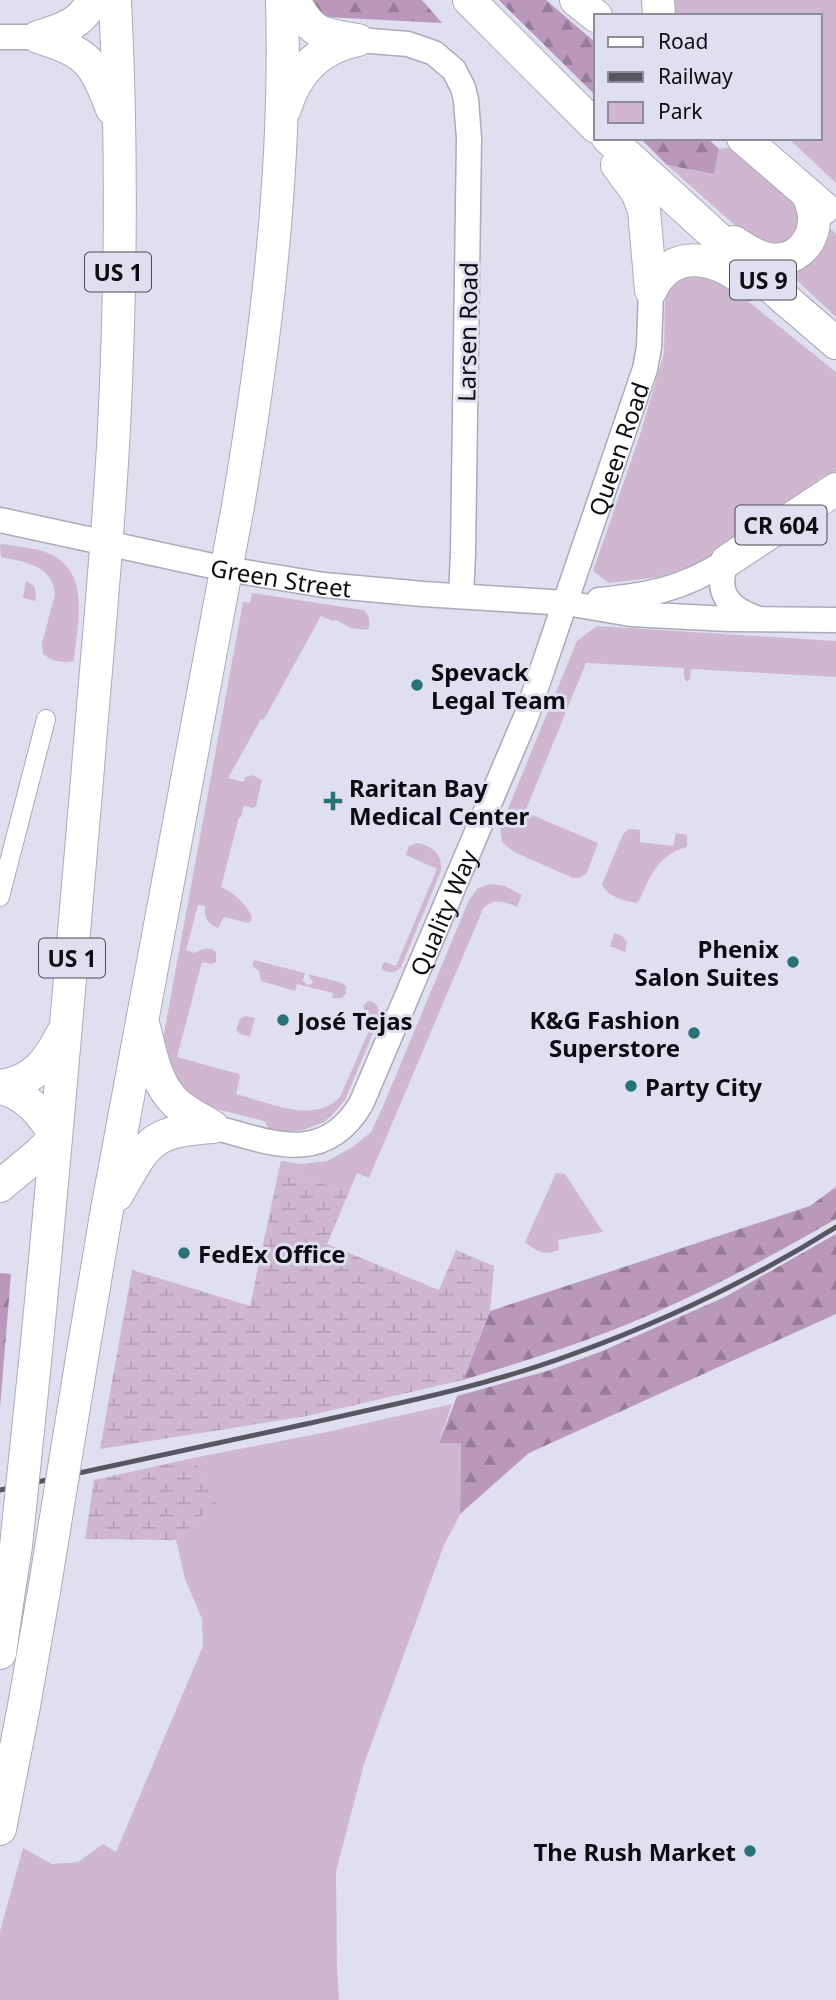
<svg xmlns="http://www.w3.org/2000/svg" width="836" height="2000" font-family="'Noto Sans',sans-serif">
	<defs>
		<pattern id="forest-firs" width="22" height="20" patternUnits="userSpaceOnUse" patternTransform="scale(1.75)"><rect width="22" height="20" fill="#ba98ba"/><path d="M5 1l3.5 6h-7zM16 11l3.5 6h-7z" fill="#967a96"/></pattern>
		<pattern id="wetland-marsh" width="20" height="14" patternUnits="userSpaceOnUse" patternTransform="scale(1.75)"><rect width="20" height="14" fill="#cfb8cf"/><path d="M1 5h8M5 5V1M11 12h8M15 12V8" fill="none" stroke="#b19db1"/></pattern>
	</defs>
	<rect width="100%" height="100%" fill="#e0dff0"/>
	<!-- green -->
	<path fill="#cfb8cf" d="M670,0H836V183L788,138H820V16H670Z
		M735,147L803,208L800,236L780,249L756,244L667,165L714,174L719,149Z
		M827,226L836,234V317L790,274L812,254Z
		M679,273H713L836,372V471L822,477L727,546L699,563L659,577L609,583L593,571L639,438L664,353L665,293Z
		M2,544C19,547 42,548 56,557C91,579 76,628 74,661C63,664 52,661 43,654L42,644L55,594C53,565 24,562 1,557L0,545Z
		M26,581L35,587L36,601L23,598Z
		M252,593L363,610C369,613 370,621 369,628L367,630L351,628L336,620L332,621L321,616L267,714L263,720L261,719L228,778L243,782L246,777L252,775L262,780L256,806L254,808L244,806L241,817H239L221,887C232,891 248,906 252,917L251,921L248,923L224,917L218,928C207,923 204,918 205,906L198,905L186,950L195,953C202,949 210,946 216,952V962L212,964L202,962L177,1057L239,1074L240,1077L236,1094C268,1102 314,1125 340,1097L375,1017L365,1012L363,1006L368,1001C378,1002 380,1010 379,1019L345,1100L331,1116L324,1122L303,1130L283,1132L269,1129L264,1121L216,1109L174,1091L163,1039L243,602L250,603Z
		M597,626L836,641V677L691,669L690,679L687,682L684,678V668L586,663L525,812L598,843L587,873L580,878H573L514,852L502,842L500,828L577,641Z
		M629,829L640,830V842L673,846L676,833L687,835V847C658,854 650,877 639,901L636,903C624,901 606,896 602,884L623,834Z
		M417,843C432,845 443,855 441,871L401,967C396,973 389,974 382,969V965L385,962L396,966L437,869L406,855L409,846Z
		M490,884L505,886L522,895L517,907C504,902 494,897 483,909L369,1178L357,1173L349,1192L279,1169L281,1161L301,1164L327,1161L353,1147L371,1132L384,1104L469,900L478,888Z
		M614,933L622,936L627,942L625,952L610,946Z
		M254,960L305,973L303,981L308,985L313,983L308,974L342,983L346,986V993L342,998H332L333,993L297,984L295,991L261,981L259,971L252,966Z
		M246,1016L255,1018L250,1037L240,1034L236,1030L240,1019Z
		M556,1173L565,1174L603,1232L558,1240L559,1250C543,1256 538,1252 525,1242Z
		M452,1404L439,1442L461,1443L460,1515L444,1545L364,1764L336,1872L337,1968L339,2000H0V1931L23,1848L52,1864L78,1862L103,1844L116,1852L203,1646L202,1619L185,1579L176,1540L216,1502L193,1458L327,1432Z"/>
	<!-- forest -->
	<path fill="url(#forest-firs)" d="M309,0H422L442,23L325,17L310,9Z
		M499,0H546L596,43V96Z
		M640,138H707L719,149L714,174L667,165Z
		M836,1187V1219C780,1251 724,1282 665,1308C600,1338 531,1359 463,1380L490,1311L810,1206Z
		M836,1234V1314L529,1453L460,1514L461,1443H439L457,1396L547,1371L600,1352L725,1297Z
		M0,1273L11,1274L0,1408Z"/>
	<!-- wetland -->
	<path fill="url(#wetland-marsh)" d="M279,1169L349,1192L327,1244L439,1290L456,1250L494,1266L490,1311L463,1380L307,1416L100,1449L132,1270L250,1306Z
		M193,1458L217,1502L176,1540L85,1539L94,1480Z"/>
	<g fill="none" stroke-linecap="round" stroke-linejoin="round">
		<!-- street casing -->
		<g stroke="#aba9ba" stroke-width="20">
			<path id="street" d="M0,897L46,719"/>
		</g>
		<!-- secondary casing -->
		<g stroke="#aba9ba" stroke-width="27">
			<g id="secondary">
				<path d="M0,37H38"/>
				<path d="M358,40L408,44L434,53L454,70L463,88L466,100L469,138L463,553L461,596"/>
				<path id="s1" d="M0,520L226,569L324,585L423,594L566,603L631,614L729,619L836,620"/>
				<path d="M727,561C714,592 728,608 756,618"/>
				<path d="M599,600C651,595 682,589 727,561"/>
				<path id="s2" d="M213,1127C270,1142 323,1167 361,1104L526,717L645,369L649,347L651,290"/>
			</g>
		</g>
		<!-- highway casing -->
		<g stroke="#aba9ba" stroke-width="34">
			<path id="highway" d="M294,0C311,34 321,34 357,40
				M469,0L596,127
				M576,0L596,16
				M658,0L659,16
				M38,37C88,53 93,60 112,109
				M38,37C60,30 83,24 92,0
				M285,109C296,72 319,47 358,40
				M608,138L778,293L836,343
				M743,138L824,208
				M617,165L637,192L644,210L651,290
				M734,242C745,249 756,257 769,259C793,263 813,245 814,221C815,211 811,203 808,194
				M651,290C672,245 718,258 749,284
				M727,561L836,489
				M144,1027C151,1053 155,1083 176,1103C187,1113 201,1119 213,1127
				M0,1086C33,1082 48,1062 62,1034
				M0,1088C27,1094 42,1114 56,1137L36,1156L0,1186
				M117,1195C147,1143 149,1131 213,1127
				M82,1358L106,1215L238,506C266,340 287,169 282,0
				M34,1372C54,1175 70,977 87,780C96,663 108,546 114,428C121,287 122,141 115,0
				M0,1653L8,1597
				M0,1829L24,1706L44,1591"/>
		</g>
		<!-- street -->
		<use href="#street" stroke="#fff" stroke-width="18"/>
		<!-- secondary -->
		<use href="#secondary" stroke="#fff" stroke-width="24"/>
		<!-- highway -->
		<use href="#highway" stroke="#fff" stroke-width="32"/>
		<!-- rail -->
		<path stroke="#585761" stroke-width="5" d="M0,1490C102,1468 204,1446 306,1424C396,1404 487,1386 573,1354C665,1321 753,1279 836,1227"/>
		<!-- highway-bridge casing -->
		<g stroke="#aba9ba" stroke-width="34" stroke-linecap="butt">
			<path id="highway-bridge" d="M44,1591L82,1358
				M8,1597L16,1546L34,1372"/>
		</g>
		<!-- highway-bridge -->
		<use href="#highway-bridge" stroke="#fff" stroke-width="32"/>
	</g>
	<!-- markers -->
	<g fill="#287275" stroke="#e0dff0" stroke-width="2.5">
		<circle cx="417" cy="685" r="7"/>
		<path d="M329.5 790.5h7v7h7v7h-7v7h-7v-7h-7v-7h7z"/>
		<circle cx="793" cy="962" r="7"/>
		<circle cx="283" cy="1020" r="7"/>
		<circle cx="694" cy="1033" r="7"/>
		<circle cx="631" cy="1086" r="7"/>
		<circle cx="184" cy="1253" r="7"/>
		<circle cx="750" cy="1851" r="7"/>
	</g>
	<g text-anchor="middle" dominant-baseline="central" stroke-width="6" stroke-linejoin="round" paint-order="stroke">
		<!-- shield labels -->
		<g fill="#e0dff0" stroke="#4c4b55" stroke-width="2">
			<rect x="85" y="252.5" width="66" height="39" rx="5"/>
			<rect x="730" y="260.5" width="66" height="39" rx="5"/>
			<rect x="735.5" y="505.5" width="91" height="39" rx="5"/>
			<rect x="39" y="938.5" width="66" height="39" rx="5"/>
		</g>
		<g font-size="23" font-weight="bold" fill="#0d0c12">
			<text x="118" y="272">US 1</text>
			<text x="763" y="280">US 9</text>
			<text x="781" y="525">CR 604</text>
			<text x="72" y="958">US 1</text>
		</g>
		<!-- street labels -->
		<g font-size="24" fill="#0d0c12" stroke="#e0dff0">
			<text transform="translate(467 332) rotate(-89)">Larsen Road</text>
			<text stroke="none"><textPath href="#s2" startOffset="870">Queen Road</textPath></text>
			<text stroke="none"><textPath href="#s1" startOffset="287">Green Street</textPath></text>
			<text stroke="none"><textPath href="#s2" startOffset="374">Quality Way</textPath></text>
		</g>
		<!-- poi labels -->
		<g font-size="24" font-weight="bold" fill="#0d0c12" stroke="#e0dff0" text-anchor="start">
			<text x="431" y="671">Spevack<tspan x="431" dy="28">Legal Team</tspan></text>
			<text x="349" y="787">Raritan Bay<tspan x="349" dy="28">Medical Center</tspan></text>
			<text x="779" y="948" text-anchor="end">Phenix<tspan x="779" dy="28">Salon Suites</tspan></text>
			<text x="680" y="1019" text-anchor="end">K&amp;G Fashion<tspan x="680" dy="28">Superstore</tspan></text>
			<text x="297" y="1020">José Tejas</text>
			<text x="645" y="1086">Party City</text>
			<text x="198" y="1253">FedEx Office</text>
			<text x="736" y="1851" text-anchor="end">The Rush Market</text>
		</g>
	</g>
	<!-- legend -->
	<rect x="594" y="14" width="228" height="126" fill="#e0dff0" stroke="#8c8b97" stroke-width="2"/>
	<rect x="608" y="37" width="35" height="10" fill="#ffffff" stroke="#8c8b97" stroke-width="2"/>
	<text x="658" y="49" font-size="21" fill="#0d0c12">Road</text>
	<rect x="608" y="72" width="35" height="10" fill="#585761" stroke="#8c8b97" stroke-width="2"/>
	<text x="658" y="84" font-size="21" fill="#0d0c12">Railway</text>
	<rect x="608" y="102" width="35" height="21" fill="#cfb8cf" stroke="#8c8b97" stroke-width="2"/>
	<text x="658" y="119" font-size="21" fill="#0d0c12">Park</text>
</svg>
